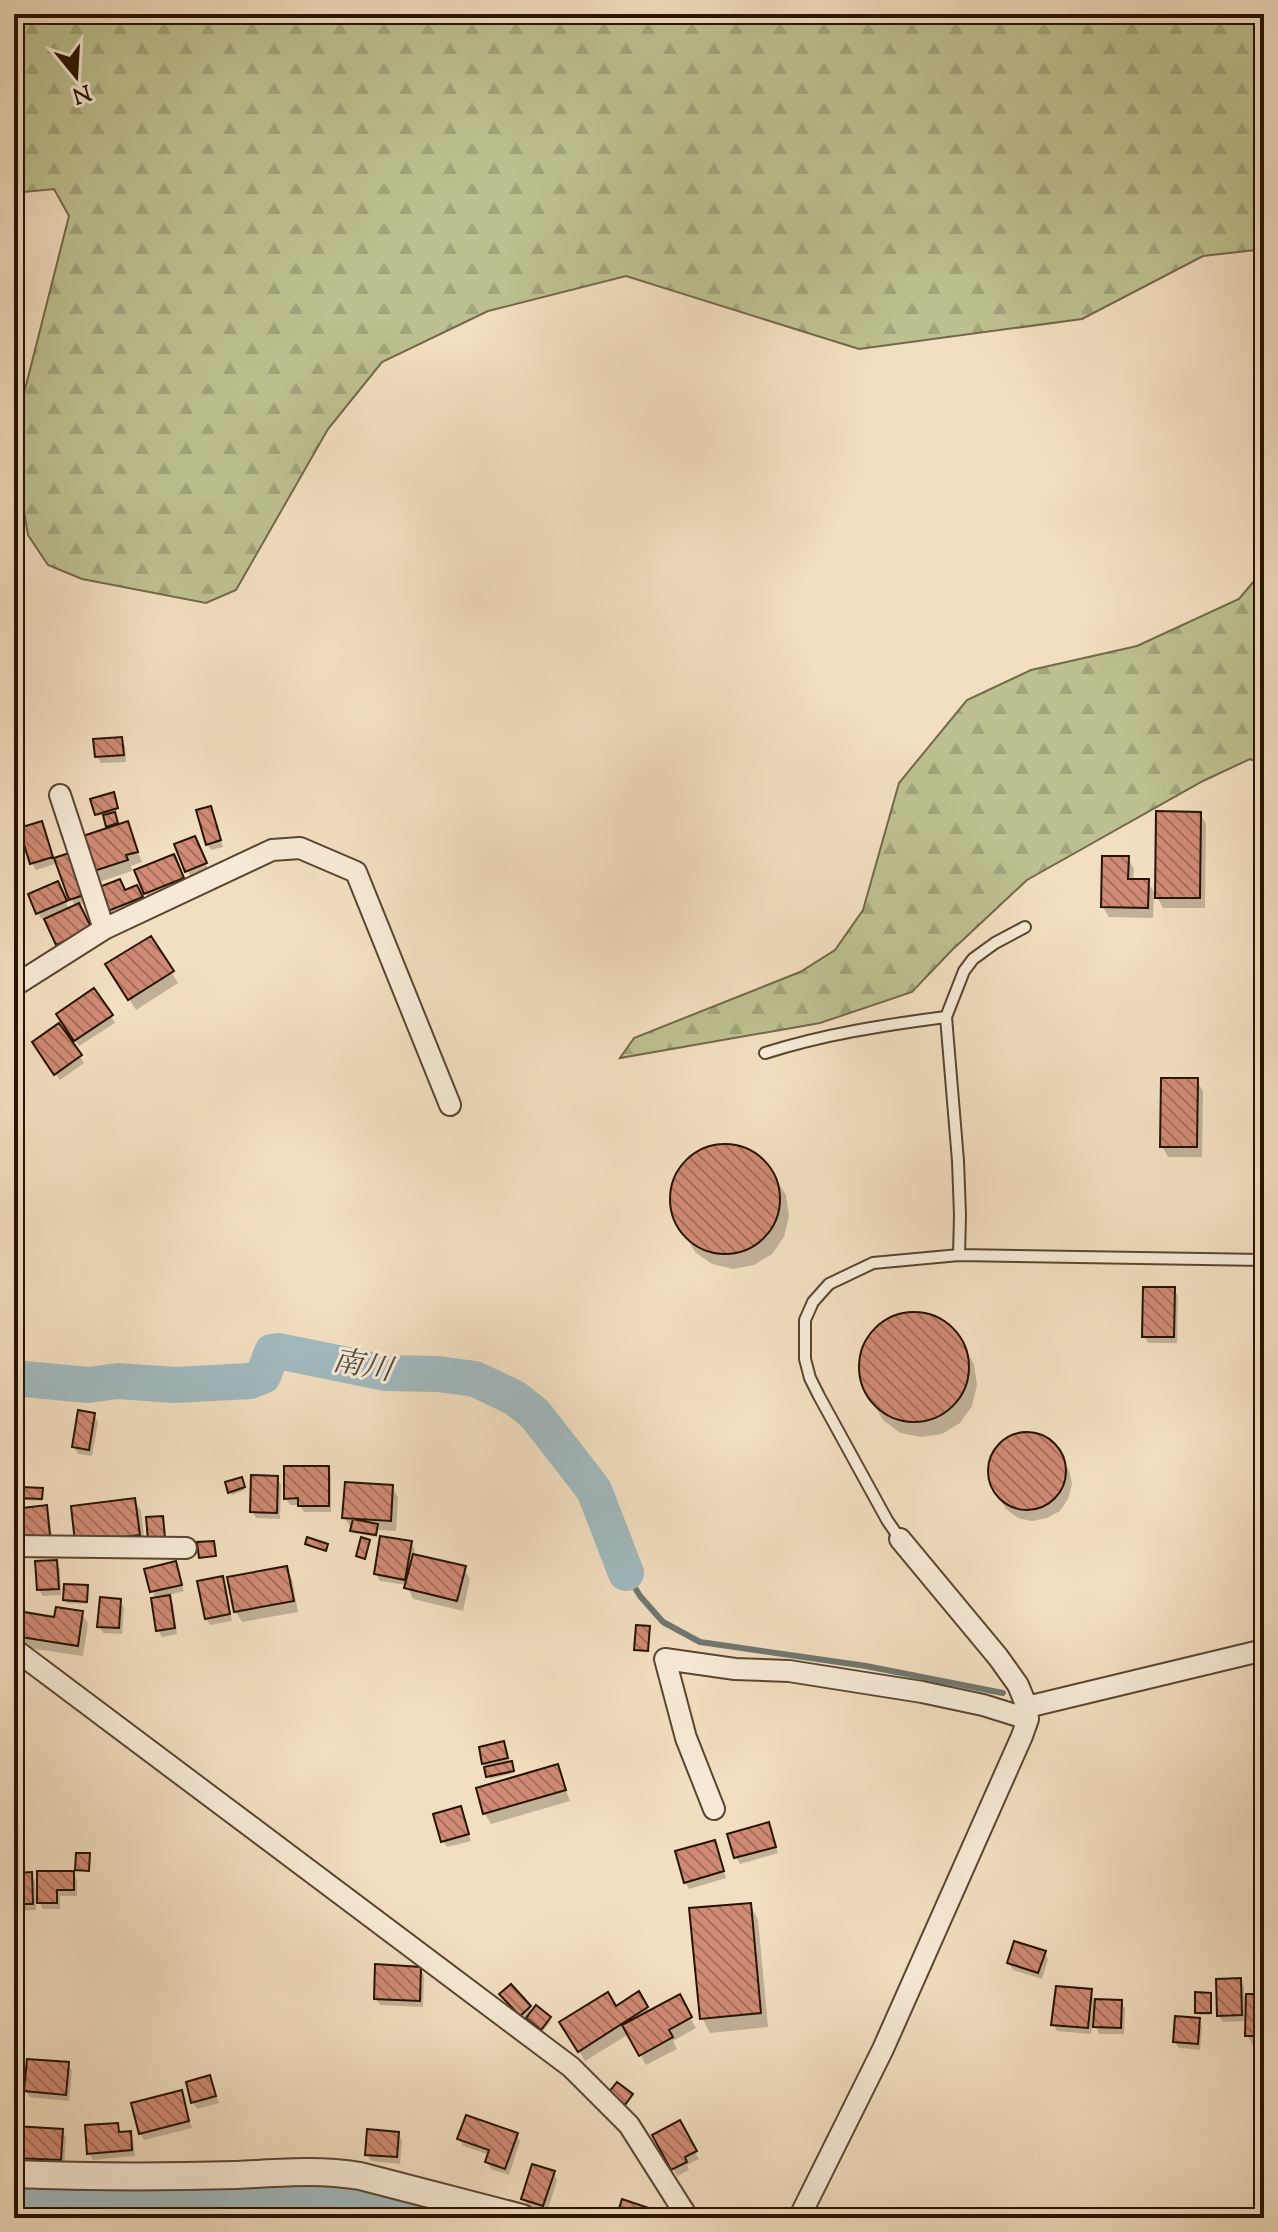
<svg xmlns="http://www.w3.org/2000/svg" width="1278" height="2232" font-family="'Sorts Mill Goudy','Noto Serif JP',serif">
	<defs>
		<pattern id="forest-firs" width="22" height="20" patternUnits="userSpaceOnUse" patternTransform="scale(2)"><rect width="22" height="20" fill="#bdc090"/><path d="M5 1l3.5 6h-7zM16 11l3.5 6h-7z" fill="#a2a47a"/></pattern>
		<pattern id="building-back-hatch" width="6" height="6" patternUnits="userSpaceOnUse" patternTransform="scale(2)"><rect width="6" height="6" fill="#d08a75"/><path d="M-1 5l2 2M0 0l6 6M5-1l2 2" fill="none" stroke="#a9705e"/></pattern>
	</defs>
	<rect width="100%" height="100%" fill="#f2dec0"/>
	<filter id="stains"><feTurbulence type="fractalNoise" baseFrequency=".0025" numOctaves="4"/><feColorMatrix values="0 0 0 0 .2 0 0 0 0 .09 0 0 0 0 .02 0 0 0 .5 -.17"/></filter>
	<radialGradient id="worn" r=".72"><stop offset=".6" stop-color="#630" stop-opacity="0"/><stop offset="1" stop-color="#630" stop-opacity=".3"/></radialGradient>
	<!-- forest -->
	<path fill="url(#forest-firs)" stroke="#726a48" stroke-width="2" d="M14,14H1264V249L1203,256L1082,319L859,349L626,276L488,311L382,362L328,429L236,590L206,603L82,579L48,565L28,535L14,455L18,417L69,216L54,189L14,193Z
		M1264,569V765L1250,759L1203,781L1027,880L951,951L912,992L820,1023L620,1058L634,1038L800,972L835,950L863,910L899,783L967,700L1031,670L1137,646L1239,599Z"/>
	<!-- shadow -->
	<path fill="#0003" d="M121,739L125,746L126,762L101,763L97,757Z
		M114,797L118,810L113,812L119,826L127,824L142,862L131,866L132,871L96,883L90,872L110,829L105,814L98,816L97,814Z
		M210,808L223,847L211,850L207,844Z
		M1200,814L1206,824L1205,908H1163L1157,897Z
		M41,823L54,860L68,856L86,902L78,905L94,936L62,951L46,918L42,919L38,913L61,890L69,910L75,907L58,863L36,870L32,863Z
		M177,845H198L209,871L191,878Z
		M1128,858L1134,869L1133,881H1147L1154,892L1153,918L1109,917L1103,907Z
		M177,863L186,885L149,900L136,871Z
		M125,892L140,894L145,904L109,919L105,912Z
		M151,938L178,983L136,1010L108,965Z
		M16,962L27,983L14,989V964Z
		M111,1016L115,1023L79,1046L62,1021Z
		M59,1026L84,1063L60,1080L38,1049Z
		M1196,1080L1203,1091L1202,1157H1168L1162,1146Z
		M727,1145L748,1149L765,1162L786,1195L789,1216L784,1237L772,1254L754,1265L733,1269L712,1264L695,1252L675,1218L671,1197L676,1177L688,1159L706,1148Z
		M1174,1289L1178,1296L1177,1343H1148L1144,1336Z
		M915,1313L936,1318L953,1330L974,1364L977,1385L972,1406L960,1423L942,1434L921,1437L900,1433L883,1420L863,1386L859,1366L864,1345L876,1328L894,1317Z
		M94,1415L98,1422L92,1456L78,1454L74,1447Z
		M1028,1433L1042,1436L1054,1445L1069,1470L1072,1484L1068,1499L1060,1511L1047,1518L1032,1521L1018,1518L1006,1509L991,1484L989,1470L992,1455L1001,1443L1013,1436Z
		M328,1468L331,1475V1512H304L300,1505H290L286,1498Z
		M277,1478L281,1485L280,1519L256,1518L252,1511Z
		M242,1482L245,1490L232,1495L230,1492Z
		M392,1487L398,1497L396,1531L378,1530L377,1537L354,1533L344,1517Z
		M41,1490L42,1501L23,1500L21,1498Z
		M134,1500L141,1511L145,1545L83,1552Z
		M46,1507L49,1514L53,1543L17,1540L14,1511Z
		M411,1543L415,1550L414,1556L464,1568L470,1579L463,1611L413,1599L407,1585L380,1581L376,1574Z
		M56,1562L60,1569L61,1595L43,1596L39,1590Z
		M175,1563L184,1591L168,1595L173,1604L177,1634L162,1637L158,1630L156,1600L146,1570Z
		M286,1568L292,1579L298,1612L242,1622L236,1612L230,1579Z
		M14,1571H17L21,1578L18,1613L56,1619L82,1613L88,1624L83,1656L22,1647L16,1636L19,1615H14Z
		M222,1578L226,1585L232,1621L210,1625L206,1618Z
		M86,1587L87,1604L66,1603L65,1600Z
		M120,1601L124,1608L122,1634L103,1633L99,1626Z
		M503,1743L514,1773L490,1779L484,1763Z
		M557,1766L570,1801L491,1824L485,1814L478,1789Z
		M460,1808L471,1841L447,1847L443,1841Z
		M768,1824L778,1853L740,1864L736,1857Z
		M714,1842L726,1878L689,1889L685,1882Z
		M73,1873L77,1880V1896H60V1909H43L38,1900Z
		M31,1874L35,1881L36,1910L14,1911V1875Z
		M750,1905L758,1919L768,2027L710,2033L702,2018Z
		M1044,1952L1048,1959L1042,1979L1013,1970L1009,1963Z
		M420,1969L424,1975L423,2007L380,2005L376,1999Z
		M1240,1980L1244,1987V1996H1264V2046H1253L1247,2035V2021L1223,2022L1219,2016Z
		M1091,1991L1094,2001L1121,2002L1125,2009L1124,2034H1099L1096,2027V2016H1093L1091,2034L1057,2031L1053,2024Z
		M639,1994L650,2013L679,1997L696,2028L673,2041L677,2049L646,2065L629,2034L585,2061L562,2023L615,2009Z
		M1210,1995L1211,2015H1199L1197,2012Z
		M506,2001L529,2007L533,2013L551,2021L543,2031L528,2018L524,2022Z
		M1198,2020L1202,2027L1200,2050L1179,2048L1175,2042Z
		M68,2064L72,2071L69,2101L30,2097L26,2091Z
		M209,2077L219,2103L197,2109L193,2102Z
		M181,2093L192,2128L144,2140L140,2133Z
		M679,2123L699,2159L687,2165L689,2170L677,2176L655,2135Z
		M117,2125L121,2133H129L133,2139L135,2156L93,2160L89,2153Z
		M62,2131L66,2137L64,2166L18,2164L14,2157Z
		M398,2134L402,2141L400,2164L371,2161L367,2154Z
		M516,2134L520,2141L509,2175L491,2169L487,2162L490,2155L463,2146L459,2139Z
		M554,2173L557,2180L547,2212L527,2205L523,2198Z"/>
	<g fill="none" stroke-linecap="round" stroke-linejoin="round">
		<!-- stream -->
		<path stroke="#707772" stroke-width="6" d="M626,1573L640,1596L663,1622L700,1642L866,1666L1003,1693"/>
		<!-- river -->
		<path stroke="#a1b9be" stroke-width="36" d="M14,1378L88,1385L118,1381L175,1385L250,1381L263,1376L272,1352L278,1351L386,1373L438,1374L475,1379L515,1398L535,1414L594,1490L626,1573
			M14,2194H232L286,2191L319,2194L432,2218"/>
	</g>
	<!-- building -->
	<path fill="url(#building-back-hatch)" stroke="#261300" stroke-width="2" d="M122,737L124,755L95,757L93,739Z
		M114,792L118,808L95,815L90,799Z
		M211,806L221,840L206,845L196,810Z
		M1156,811L1201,812L1200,898H1155Z
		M115,812L118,823L106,827L103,815Z
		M42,821L53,857L30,864L19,828Z
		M128,821L138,852L126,855L128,860L88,873L77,838Z
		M195,836L207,863L185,872L174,844Z
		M69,853L84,895L69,900L54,858Z
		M174,854L184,878L144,894L134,870Z
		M1102,856H1129L1128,879H1149L1148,908L1101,907Z
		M120,879L125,890L137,885L143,897L103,913L94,889Z
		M58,881L67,901L36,914L28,894Z
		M79,903L92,929L56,945L44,919Z
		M151,936L174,971L128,1000L105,964Z
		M94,988L113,1015L74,1041L56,1014Z
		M59,1023L82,1055L54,1075L32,1042Z
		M1161,1078H1198L1197,1147H1160Z
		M670 1199a55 55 0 1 1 110 0a55 55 0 1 1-110 0Z
		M1143,1287H1175L1174,1337H1142Z
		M859 1367a55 55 0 1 1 110 0a55 55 0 1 1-110 0Z
		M78,1410L95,1413L89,1450L72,1447Z
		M988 1471a39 39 0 1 1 78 0a39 39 0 1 1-78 0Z
		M284,1466H329V1506H298V1498L284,1499Z
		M251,1475L278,1476L277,1513L250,1512Z
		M242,1477L245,1487L228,1493L225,1482Z
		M345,1482L393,1485L391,1521L342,1518Z
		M20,1487L43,1488L42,1499L19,1498Z
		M135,1498L140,1535L75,1542L71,1506Z
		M47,1505L50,1536L15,1541L14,1509Z
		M163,1516L165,1538L148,1540L146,1517Z
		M353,1519L378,1524L376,1535L350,1531Z
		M380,1536L412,1541L405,1580L374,1574Z
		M307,1537L328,1544L326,1551L305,1544Z
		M361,1537L370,1540L365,1559L356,1556Z
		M214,1541L216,1556L199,1558L197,1542Z
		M413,1554L466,1566L457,1601L404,1588Z
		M57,1560L59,1589L37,1590L35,1561Z
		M176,1561L182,1585L150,1592L144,1569Z
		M287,1566L294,1601L234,1612L227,1577Z
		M14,1569H18L15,1609H14Z
		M223,1576L230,1614L205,1619L197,1581Z
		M64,1584L88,1585L87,1602L63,1600Z
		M170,1595L175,1628L156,1631L151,1598Z
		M100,1597L121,1599L119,1628L97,1627Z
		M56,1607L83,1611L78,1646L14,1636L18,1611L54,1617Z
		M636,1625L650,1626L648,1651L634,1650Z
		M504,1741L508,1758L482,1764L479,1747Z
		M512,1761L514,1771L486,1777L484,1767Z
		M558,1764L566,1790L483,1814L476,1788Z
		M461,1806L469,1834L441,1842L433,1814Z
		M769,1822L776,1847L734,1858L727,1834Z
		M715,1840L724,1871L684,1883L675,1851Z
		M76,1853H90L89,1871L75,1870Z
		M37,1871H74V1890H57V1903H37Z
		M32,1872L33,1904H14V1873Z
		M751,1903L761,2013L700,2019L689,1908Z
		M1014,1941L1046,1951L1038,1973L1007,1963Z
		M375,1964L421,1967L420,2001L374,1999Z
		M1241,1978L1242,2015L1217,2016L1216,1979Z
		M511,1984L531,2006L520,2016L499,1994Z
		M1056,1986L1092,1989L1088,2028L1051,2025Z
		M639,1991L648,2007L578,2052L559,2022L608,1992L616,2006Z
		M1195,1992L1211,1993V2013H1195Z
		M680,1994L692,2017L669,2030L673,2037L639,2056L622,2025Z
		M1246,1994H1264V2036H1245Z
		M1095,1999L1122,2000L1121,2028L1093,2027Z
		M536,2005L551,2017L541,2030L526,2018Z
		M1175,2016L1200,2018L1198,2044L1173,2042Z
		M27,2059L69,2062L66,2095L24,2091Z
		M210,2075L216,2096L191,2103L186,2082Z
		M617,2082L633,2094L625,2105L609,2092Z
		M182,2090L189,2121L139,2134L131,2103Z
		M466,2115L518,2133L505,2169L485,2162L489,2150L457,2139Z
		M680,2120L697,2151L685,2157L687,2162L671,2170L652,2135Z
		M118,2123L119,2132L131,2131L132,2150L87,2154L85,2125Z
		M14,2126L63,2129L61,2160L14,2158Z
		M367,2129L399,2132L397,2157L365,2155Z
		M532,2164L555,2171L543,2206L521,2199Z
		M622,2199L658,2211L655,2218H616Z"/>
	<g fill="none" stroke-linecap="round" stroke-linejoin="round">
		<!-- service casing -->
		<g stroke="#594630" stroke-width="14">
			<path id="service" d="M765,1053C825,1034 884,1025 946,1017
				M959,1255L960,1215L958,1161L946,1017L964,971L973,959L995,943L1025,927
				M900,1539L887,1520L819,1396L810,1378L805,1359V1320L813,1302L829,1284L873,1263L959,1255L1264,1260"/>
		</g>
		<!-- minor casing -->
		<g stroke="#594630" stroke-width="24">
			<path id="minor" d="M60,795L104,929L272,850L300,848L356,872L450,1105
				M14,986L104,929
				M14,1546L186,1548
				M14,1649L571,2067L629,2125L688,2218
				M1027,1707L1264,1650
				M714,1809L686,1738L665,1659L735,1669L789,1671L922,1692L983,1705L1028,1719
				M799,2218L883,2049L1022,1736L1028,1719L1027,1707L1018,1685L998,1657L900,1539"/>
		</g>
		<!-- tertiary casing -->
		<g stroke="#594630" stroke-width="30">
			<path id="tertiary" d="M14,2174C88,2177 163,2177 237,2175C281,2173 315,2169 360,2176L522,2218"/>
		</g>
		<!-- service -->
		<use href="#service" stroke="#f7ead6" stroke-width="10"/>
		<!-- minor -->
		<use href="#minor" stroke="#f7ead6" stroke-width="20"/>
		<!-- tertiary -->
		<use href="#tertiary" stroke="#f7ead6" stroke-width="26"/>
	</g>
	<g text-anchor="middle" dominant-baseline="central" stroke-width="6" stroke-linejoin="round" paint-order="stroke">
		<!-- water labels -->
		<g font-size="30" font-style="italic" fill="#514d42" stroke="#f7ead6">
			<text transform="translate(362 1367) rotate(10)">南川</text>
		</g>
	</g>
	<!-- margin -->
	<rect width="1278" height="2232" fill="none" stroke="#f2dec0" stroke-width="48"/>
	<rect x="16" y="16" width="1246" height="2200" fill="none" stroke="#261300" stroke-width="4"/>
	<rect x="24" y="24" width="1230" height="2184" fill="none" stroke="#261300" stroke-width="2"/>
	<!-- north arrow -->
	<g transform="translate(76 76) rotate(162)" stroke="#f7ead6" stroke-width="6" paint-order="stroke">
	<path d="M0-6L14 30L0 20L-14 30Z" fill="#261300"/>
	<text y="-12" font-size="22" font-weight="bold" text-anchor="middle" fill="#261300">N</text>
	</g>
	<rect width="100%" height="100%" filter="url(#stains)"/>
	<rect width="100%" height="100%" fill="url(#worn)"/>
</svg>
